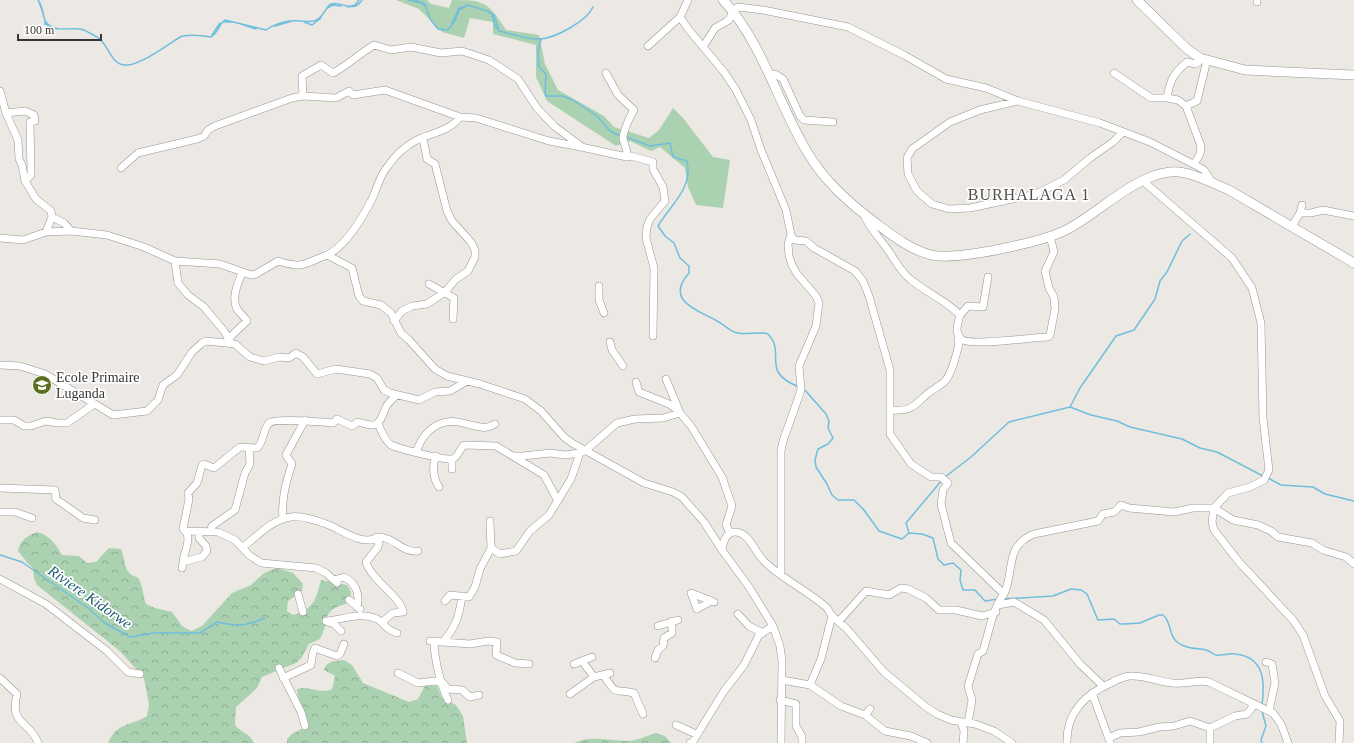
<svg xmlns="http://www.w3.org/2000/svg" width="1354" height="743" font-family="'Times New Roman',serif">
	<defs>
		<pattern id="forest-crowns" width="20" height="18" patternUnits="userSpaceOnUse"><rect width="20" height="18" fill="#abd2b0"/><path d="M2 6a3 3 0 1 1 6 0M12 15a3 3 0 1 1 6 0" fill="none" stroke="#8cab90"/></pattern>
	</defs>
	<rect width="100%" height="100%" fill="#ece8e4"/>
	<!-- grass -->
	<path fill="#abd2b0" d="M396,0H427L431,4L449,8L452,0C485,0 488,2 506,30L539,35L545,64L558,90L604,116L614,127L649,138L659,130L673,108L683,118L713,157L730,160L723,208L696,205L688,187L685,168L660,147L651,151L630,141L616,146L547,101L536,77V45L493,34V22L470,18L464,38L442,32L419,9Z"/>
	<!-- forest -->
	<path fill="url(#forest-crowns)" d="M37,532C50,535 56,545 62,555L79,556L87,563L96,562L109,548L121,549C126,560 123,574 137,577C144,585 142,594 146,604L155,608L172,612L182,626L191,631L202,626L232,593L251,585L264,573L271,570L278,568L293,573L303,584L302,591L288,601L287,611L293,615C314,609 316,599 321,580L347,585C352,592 353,597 346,604C319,611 331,620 320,639L309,644L302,657L296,663L262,677L257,688L236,707L235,725C241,733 250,733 254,743H108C117,722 131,726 147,716L149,704L144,678L121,652L37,585L34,578L33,568L26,561L18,551C19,541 28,535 37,532Z
		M344,660L352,665L363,683L409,702L418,699L425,686H437L442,698L456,705L463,716L467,743H287V739L292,734L307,726C309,713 297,702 297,689C309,685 321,695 332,689L335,676L324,670C326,661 335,661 344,660Z
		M656,733L665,736L671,743H574C590,735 609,741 626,741C637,741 646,736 656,733Z"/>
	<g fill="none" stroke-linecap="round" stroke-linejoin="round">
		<!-- stream -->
		<path stroke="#70bede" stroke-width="1.5" d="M38,0C44,8 42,16 46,22C55,34 72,26 84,30C88,32 93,35 97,37C108,43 110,63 124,65C138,67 169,44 180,37C188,33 202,36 211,37C218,33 219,24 225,20L266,30C278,22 288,20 302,21C305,21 310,22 314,21C325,18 326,5 331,4C342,1 353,14 362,0
			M408,0L422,3L425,6
			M415,0L425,4L430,19L438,29L448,30L455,21L459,10L468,5L487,11L494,15L499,31C512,34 526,39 539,39C554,39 587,21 593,7
			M39,2L43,13
			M348,7L355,5L359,0
			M327,8L333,5L341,6
			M492,14L495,27L499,30
			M45,21V24L57,29
			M223,22H233
			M304,22L312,25L321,18
			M452,23L459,8L462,7
			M241,24L256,29
			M275,26L292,21
			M212,35L220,23
			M541,39L538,51L539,67L546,74L545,92L546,96H562L573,100L597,116L610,131L620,136
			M626,137L650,146L670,143L673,157L687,161C693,189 671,204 658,226L665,236L674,243L680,258L689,266V273C664,301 698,310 717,321C724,324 730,332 738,333C748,335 758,331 768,334C787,354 759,371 799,387
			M804,389L826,414L829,421L828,428L833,438L828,444L818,449L815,460L816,467L827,484L832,495L838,500H854L864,510L879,531L902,539L909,533L922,534L933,538L938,559L944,565L953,563L961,570L960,580L963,590H975L985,601L998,599
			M1070,407L1080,388L1116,336L1134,330L1149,308L1155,299L1160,281L1167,272L1182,241L1190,234
			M945,477L971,457L1009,422L1070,407L1091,415L1117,421L1130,427L1182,439L1200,448L1217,452L1263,476
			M1268,478L1281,485L1313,487L1325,494L1354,501
			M909,533L906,523L942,480
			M0,555L22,562L88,608L105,623L130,637L153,633H200L217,622C238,627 245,626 265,618
			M1003,599L1053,596L1071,589L1081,590L1087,594L1098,620L1114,619L1120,624H1124L1140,623L1159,615H1163C1172,622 1168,635 1177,642C1186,649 1196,648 1206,650C1211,651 1212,654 1216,655C1222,656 1228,653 1235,654C1265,657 1265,682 1262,705
			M1262,711L1266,726L1261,740L1262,743"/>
		<!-- street casing -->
		<g stroke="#989491" stroke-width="8">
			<path id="street" d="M1257,0V2
				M680,17L689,30L724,72L736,90L751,120L761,150L786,210L791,235L788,244L789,256L792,265L797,274L816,296L819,303L816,326L799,366L801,389L799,396L783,441L781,451V574
				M648,46L680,17L688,0
				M703,47L715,28L729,20L733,11L738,7L763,10L848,27L904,55L946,79L986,88L1018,101L1100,123L1150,142L1197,166L1204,170L1212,182
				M606,73L618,95L634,110C630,116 623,132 623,138C624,146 628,148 627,157L631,156L653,162V169L663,187L665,201L650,219L647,227L646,238L654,268L653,336
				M1114,73L1151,98H1167C1170,80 1173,74 1187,62L1195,64L1199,62L1200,58
				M769,75L775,74L783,79L800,116L804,120L833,122
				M0,91L6,113L18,140L19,159L22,165L25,181L36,199L51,211L52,217L64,223L71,231
				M303,96L302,76L321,65L333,73C348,65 359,54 374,45L391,50L411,47L441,53L462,51L489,60L518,79L537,108L554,126L581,146
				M1167,98L1178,100L1186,106L1197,101L1207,60
				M1018,101L980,110L950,122L912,149L907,158L908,174L917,191L932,204L949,209L970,208L1036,194L1064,180L1090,158L1113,142L1123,132
				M1186,106L1201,146L1200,154L1194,164
				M6,113L25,111L34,115L35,121L30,122L31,175L25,181
				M121,168L138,153L197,139L204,136L208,130L215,126L292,98L303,96L336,98L349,91L353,95L385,90L460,117L476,118L549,141L581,147L627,157
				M1143,181L1232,258L1252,288L1261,323L1263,418L1269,470L1264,480L1250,487L1228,493L1214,508L1212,522L1214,530L1239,562L1293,620L1303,635L1325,696L1340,721L1339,743
				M1300,213H1311L1323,210L1354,216
				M864,215C871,231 881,239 890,253C896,262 901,272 910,279C926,293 946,300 960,315C958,323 954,332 961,339C970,347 1032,337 1048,337L1050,335L1055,309L1054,297L1049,288L1045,271L1054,252L1050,236
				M1292,226L1300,213L1302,205
				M46,232L52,217
				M791,235L794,240L806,241L814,248L855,271L863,281L869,296L890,370V434L911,464L931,477H941L948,483L943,490L941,504L951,543L1004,594C1015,571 1004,546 1034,534L1098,521L1103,514L1114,512L1121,505L1129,508L1174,512L1193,508H1214L1233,520L1258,525L1271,531L1278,537L1312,543L1323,550L1346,557L1354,564
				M0,238L23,240L46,232L71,231L107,235L144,247L175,261L220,264L251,275L256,274L278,261C304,269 303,264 327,255L352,268L359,296L363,301L381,305L391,313L401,333L409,340L435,369L447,376L480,384L525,399L541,411L564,437L572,443L644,483L673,492L682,497L704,522L722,550L749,587L773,626L780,646L782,661L781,743
				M327,255C346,246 361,220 371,201C377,190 379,176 388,166C395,156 404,147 415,141C430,133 449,132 460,117
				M175,261L178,283L188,295L204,307L224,331L231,343
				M429,284L454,298L453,319
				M599,286V300L604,313
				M960,315L968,306L983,307L988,277
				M394,321L402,311L412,306L427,304L445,292L456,279L468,271L475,257V250L471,242L452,221L447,211L435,164L427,159L423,138
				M228,339L247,321C245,317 240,314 237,309C231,298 238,283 242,273
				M610,342L612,350L623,366
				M0,365L20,366L45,374L113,415L147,411L158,400L163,385L177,375L192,352L202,343L206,341L235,344L250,357L264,361L279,357L289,358L296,353L303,357L317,374L336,369L370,374L377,378L384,390L390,393L419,400L435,392L450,391L467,381
				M666,379L680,413L691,426L722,477L732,506L726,525L730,533
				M636,382L639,392L669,404L679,411
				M891,410C911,411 912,408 926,395C932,389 941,386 946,380C953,371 956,355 959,344L958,339L960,338
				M0,420H14L24,426H31L46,421L57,423H67L93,405
				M378,424C381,430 385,441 391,445C400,449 443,460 452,459C458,458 460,448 464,445L496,446L544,475L558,501
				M416,452C421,440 424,434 434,427C458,411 478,436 495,424
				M436,456C432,465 433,479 439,487
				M514,456H523L550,453L565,455L580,453L586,450L617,423L635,419L663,418L680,413
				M452,469V459
				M0,488L55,490L56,499L83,518L95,520
				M0,512H15L32,518
				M283,519C281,500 286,482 292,464L286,455L305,420
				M490,521L491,548L500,554L516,551L530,531L549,515L571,479L580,453
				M185,531L218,532L235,540L249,555L261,563L316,568L326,573L337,583
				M210,531L212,526L235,510L245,473L250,464L249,448
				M374,539L379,542L378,547L366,562C372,581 401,597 403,612L393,613L382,622
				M243,547C259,535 271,520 291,517C300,515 321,522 329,525C341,530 365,547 377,537C396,537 401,553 418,551
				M722,550C723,543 726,532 735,532C749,532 755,552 763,560C778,577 809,591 827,608L832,616L846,628L884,672L926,707L937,714L951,720L975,724L994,731L1012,743
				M183,562C183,554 194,536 183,529L189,499L188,493L197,483L202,465L204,464L214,468L240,447L257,448C264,442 263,429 269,423C273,418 324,422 333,423L337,419L352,426L358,422C379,428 378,426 386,407C388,402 393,400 396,395
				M182,568L183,562L202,557L207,551L206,546L199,538V531
				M0,579L46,604L107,651L128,672L140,674
				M334,580L344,577C356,583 360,594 357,607
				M298,594L303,612
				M349,600L360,609
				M710,600L708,603L697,609L691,593L714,602
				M445,601L450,595L469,597L475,587L480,569L491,548
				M998,605L1014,602L1044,620L1080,664L1103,686
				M738,614L749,626L763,633
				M326,621C343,620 360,611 377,619C386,624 384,629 397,633
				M839,621L866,591L889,595L901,588L908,589L926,598L939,610H956L982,616L996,612
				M328,622L334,624L341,631
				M658,626L678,620
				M430,641L470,644L488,641L497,642L496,655L515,663L529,664
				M434,641C434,658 441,686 448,700
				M443,642C456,626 459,617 462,596
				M655,658L658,650L663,646L664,638L672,633V621
				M582,661L594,677L610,673
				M1266,662L1272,664L1275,683L1269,711
				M574,664L592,657
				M279,668L301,712L305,726
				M398,673L418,683L435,681L443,683L448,689L462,690L470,697L479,695
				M603,675C619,696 609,688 634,693L643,714
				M0,678L17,694C9,726 30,720 38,743
				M283,678L311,665L313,652L315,648L337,656L340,654L344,644
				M782,680L810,685L821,659L832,616
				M810,685L841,706L865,715L885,731L911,736L927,743
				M1092,693L1110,742
				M570,694L594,677
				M780,700L796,704V726L802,737V743
				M865,715L870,709
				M961,722L964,731L963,743
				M968,723L972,700L968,686L978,654L983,651C989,633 992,609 1004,594
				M676,725L696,734
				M1210,728L1235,716L1247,714L1254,705
				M1109,738L1120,733L1139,732L1159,727L1174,726L1190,721L1210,728V743
				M690,743H692L724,691L744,665L759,635L773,626
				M1067,743C1066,711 1087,693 1113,682C1119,679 1124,676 1131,676C1145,675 1159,682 1173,683C1185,685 1197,679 1209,682L1273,713L1281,724L1288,743"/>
		</g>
		<!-- secondary casing -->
		<g stroke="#989491" stroke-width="10">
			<path id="secondary" d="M723,0C762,42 777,101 806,150C823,180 849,203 877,224C893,236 911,250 931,255C957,261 1042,242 1066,230C1098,214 1133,176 1170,172C1189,170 1212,183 1229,190L1354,263
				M1137,0L1187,49L1200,58L1245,70L1354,75"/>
		</g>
		<!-- street -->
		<use href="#street" stroke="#fff" stroke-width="7"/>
		<!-- secondary -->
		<use href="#secondary" stroke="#fff" stroke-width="9"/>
	</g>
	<!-- icons -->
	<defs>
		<g id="school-disc" transform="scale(1)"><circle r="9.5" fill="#586f1f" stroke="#fff"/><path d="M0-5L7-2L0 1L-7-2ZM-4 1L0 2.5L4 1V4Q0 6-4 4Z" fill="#fff"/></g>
	</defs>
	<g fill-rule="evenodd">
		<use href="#school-disc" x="42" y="385"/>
	</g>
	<g text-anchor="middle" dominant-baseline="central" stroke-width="3.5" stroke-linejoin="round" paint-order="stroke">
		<!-- poi labels -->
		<g font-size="14" fill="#373634" stroke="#fff" text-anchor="start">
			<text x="56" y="377">Ecole Primaire<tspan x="56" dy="16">Luganda</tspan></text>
		</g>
		<!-- water labels -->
		<g font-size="15" font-style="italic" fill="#1a5970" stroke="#fff">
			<text transform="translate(90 597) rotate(35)">Riviere Kidorwe</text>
		</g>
		<!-- quarter labels -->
		<g font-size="16" letter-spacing="1" fill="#504d49" stroke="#fff">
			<text x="1029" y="194">BURHALAGA 1</text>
		</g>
	</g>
	<!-- scale -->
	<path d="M18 34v6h83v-6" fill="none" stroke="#373634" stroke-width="2"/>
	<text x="24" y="34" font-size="12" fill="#373634" stroke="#ffffff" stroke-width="3" paint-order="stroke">100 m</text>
</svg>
